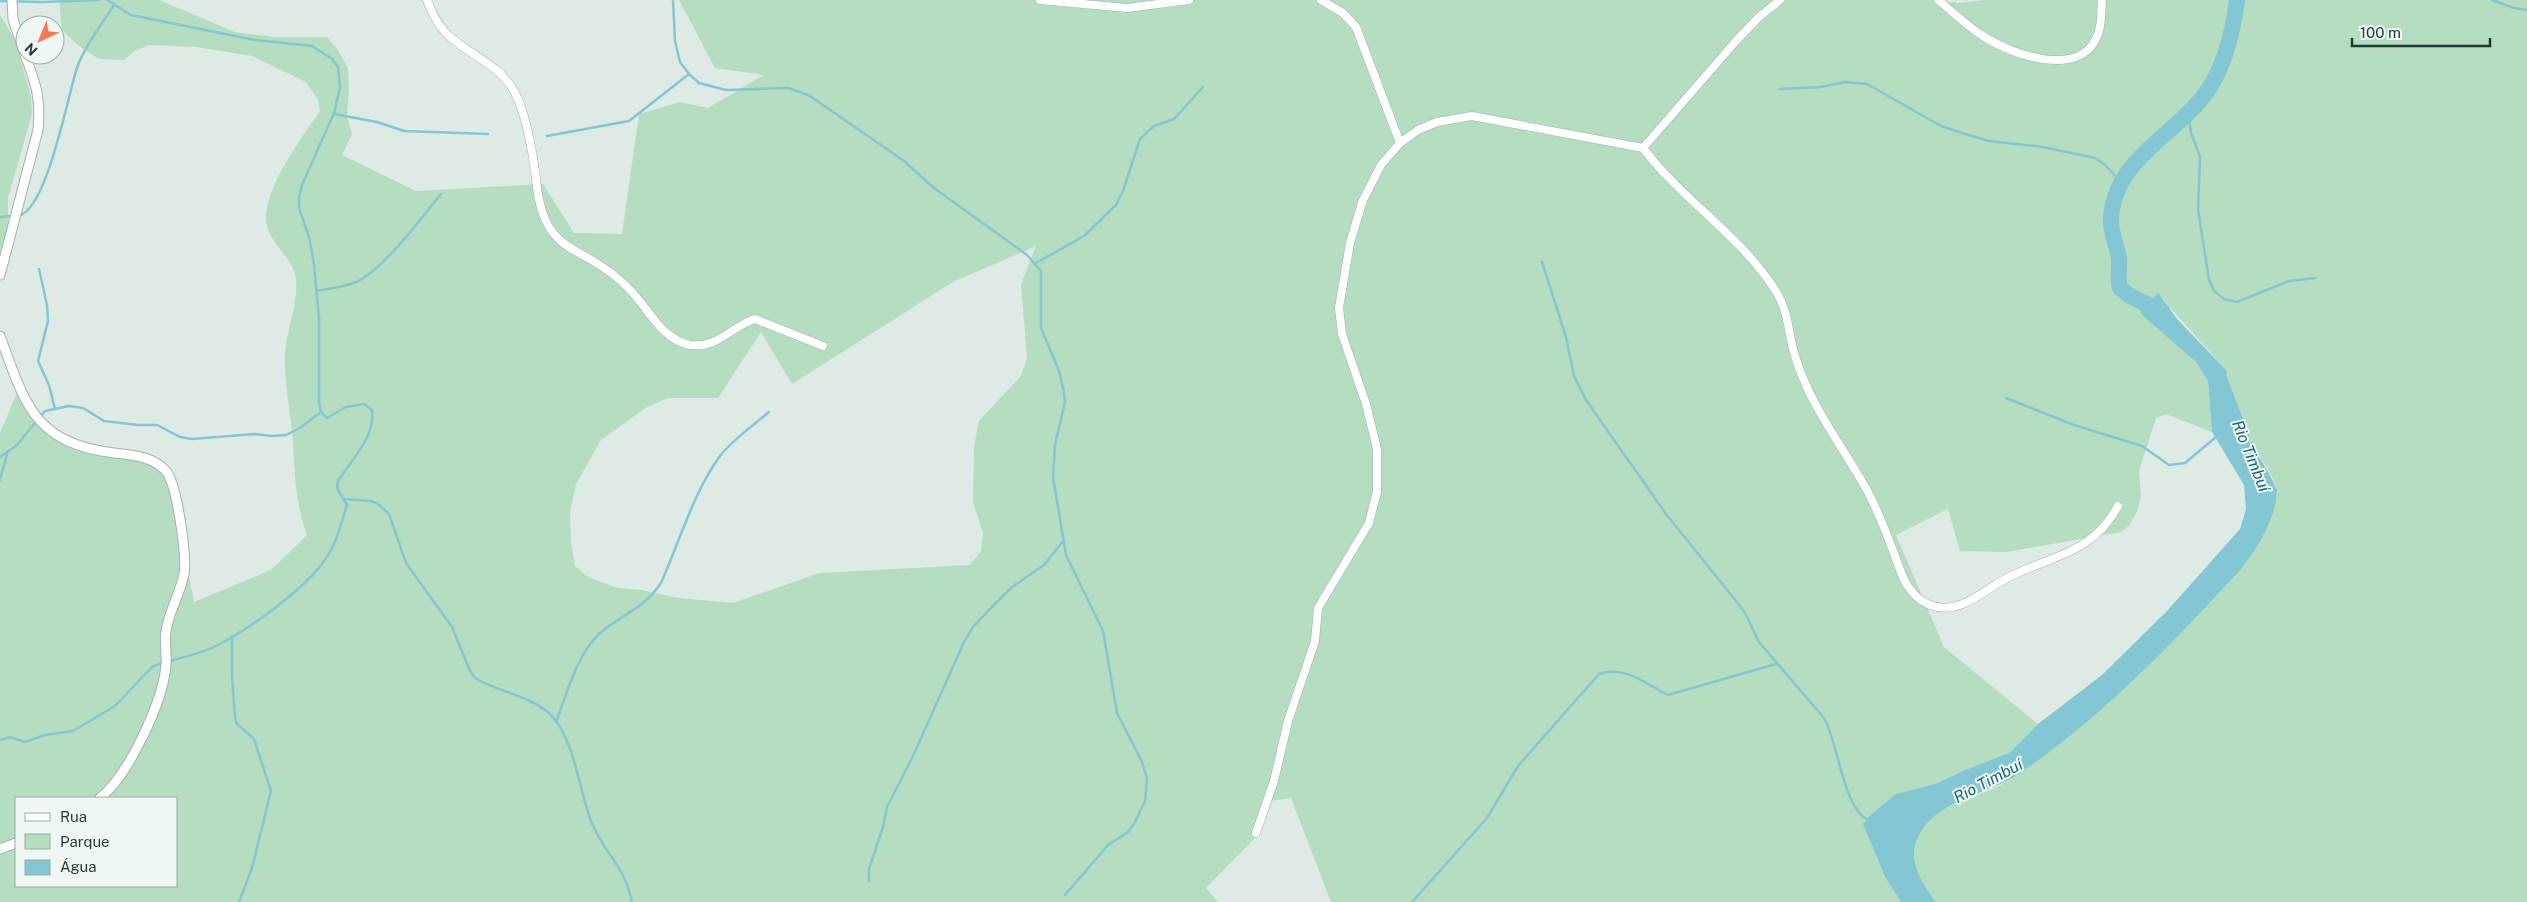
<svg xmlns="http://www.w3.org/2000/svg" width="2527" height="902" font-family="'Public Sans',sans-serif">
	<rect width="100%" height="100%" fill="#deebe5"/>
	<!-- green -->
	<path fill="#b5ddc0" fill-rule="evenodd" d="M59,0H159L235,32L274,37H327L338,50L348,68L349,89L347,116L352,134L342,155L416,191L543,184L574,233L622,234L639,114L680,102L708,108L764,75L715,68L679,0H1939L1958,3L1984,0H2527V902H1936C1924,886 1907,861 1917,840C1934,799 1981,800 2013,778C2077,734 2131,681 2186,626C2216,595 2256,558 2271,516C2273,509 2278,497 2277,490C2274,477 2265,464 2257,454C2238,428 2223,404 2227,371L2158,294L2149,303H2143L2196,362L2208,381L2212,432L2166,414L2156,418L2139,471L2141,495L2138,510L2129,526L2121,532L2007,552L1960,551L1948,509L1896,535L1944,647L2038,724L2009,753L1965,770L1935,784L1896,794L1863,824L1885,877L1901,902H1331L1291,798L1264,802L1257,836L1206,888L1218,902H0V433L22,381L39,420L78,445L167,464L194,602L271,570L307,535C294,500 295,466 292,430C289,404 284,379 285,354C286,331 299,301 296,279C293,254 264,242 266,215C269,181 301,139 320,111L318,100L306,82L252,56L196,47L149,45L133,52L124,60L99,59L79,46L62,30ZM1036,246L1021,284L1027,358L1021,376L979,421L974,447L973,502L983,533L981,551L970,565L819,573L733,603L679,598L642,590L617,588L588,577L575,566L571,542L570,512L576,484L601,440L647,407L668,398H718L761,332L792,384L953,282ZM16,798H176V886H16Z
		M0,15L14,38L31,96L32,114L8,198V226L0,252Z"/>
	<!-- water -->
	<path fill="#82c7d3" d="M2158,293L2178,320L2227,371C2221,419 2261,449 2277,490C2276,519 2258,547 2241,569C2174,642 2101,718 2019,774C1986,796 1934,799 1917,840C1907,861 1924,886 1936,902H1901L1885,877L1863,824L1873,813L1896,794L1935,784L1965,770L2009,753L2038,724L2102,675L2167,611L2240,529L2246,509L2244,485L2212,432L2208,381L2196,362L2141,314L2139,302L2149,303Z"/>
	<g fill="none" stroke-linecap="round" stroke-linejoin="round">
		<!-- stream -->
		<path stroke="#82c7d3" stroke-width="2.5" d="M107,0L131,15L255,40L312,46L332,59L338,67L340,88L334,113L302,185L299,197V208L309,237L314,264L319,318V402L321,412L327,418L346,407L364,404L372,410C376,436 351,461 338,481L337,488L347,505C341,523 337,543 326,558C307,588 248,630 216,646C202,653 185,657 169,661
			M673,0L675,41L680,62L689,74L699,83L726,90L789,88L810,96L904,161L934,188L1027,255L1041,271V328L1059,371L1064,393L1065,402L1055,445L1053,477L1066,555L1103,631L1117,713L1142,762L1147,778L1145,801L1134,824L1128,832L1108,845L1065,895
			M2492,0L2514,8L2527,10
			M0,1L42,2L99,0
			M1780,89L1821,87L1845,82L1867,84L1941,126L1962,133L1989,141L2043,147L2095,158L2104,164L2122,183
			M2188,112L2191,133L2200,157L2198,209L2209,280L2214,291L2224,299L2237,302L2289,281L2316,278
			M334,114L377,122L404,131L488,134
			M547,136L629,121L689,74
			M18,216C48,210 68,92 78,65C86,44 102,24 114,5
			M0,217L12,216
			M1542,262L1566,337L1574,376L1586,400L1666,514L1744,611L1759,642L1824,718C1839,744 1842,807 1869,821
			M1036,263L1084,236L1116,205L1123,191L1140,139L1154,126L1174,119L1203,87
			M39,269L47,305L48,321L38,361L49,385L55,409
			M316,291C329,289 342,287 354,283C382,272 422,217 441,194
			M2006,398L2074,425L2142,446L2169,465L2185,463L2216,437
			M0,457L16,446L45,411L69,406L83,408L104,421L138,425H157L180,437L192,439L255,434L272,436L286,435L300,428L321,412
			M0,480L7,454
			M345,499L371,501L378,504L389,514L406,563L452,627L470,671L475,678C498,692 529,695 550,714C574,737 579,790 591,821C603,852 624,864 632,902
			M232,636V676L235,717L237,724L254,739L271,791L252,868L239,902
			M556,722C567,694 576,656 599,634C621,614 642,611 661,583C679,543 694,491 720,456C733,439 753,426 769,412
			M0,740L10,737L25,742L45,735L73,731L115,706L152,667L164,662
			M869,881V869L883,827L887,807L913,756L964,642L973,627L989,610L1011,588L1045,564L1063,541
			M1412,902L1487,818L1518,766L1599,674C1625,665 1646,684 1668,695L1776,664"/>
		<!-- river -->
		<path stroke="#82c7d3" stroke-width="16" d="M2163,312L2130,296L2120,288C2117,279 2120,268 2119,258C2117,246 2111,234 2111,221C2112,160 2175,136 2206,93C2224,68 2233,31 2237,0
			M2219,379L2241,436"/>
		<!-- minor casing -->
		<g stroke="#a1b3ac" stroke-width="9">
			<path id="minor" d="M427,0C432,12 438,26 448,35C469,55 499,64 514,91C525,111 532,148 535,171C537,187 538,203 545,219C556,245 576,250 598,264C614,274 631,289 642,304C655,321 668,341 690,345C717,349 732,326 755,319L823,346
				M1040,0L1127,8L1189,0
				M1321,0L1343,13L1356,27L1400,143
				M1938,0C1953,12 1967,26 1983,36C2012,55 2082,80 2098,34C2102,24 2101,11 2102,0
				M1643,148C1683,201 1742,236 1777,293C1789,313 1788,334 1795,356C1809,403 1840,443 1864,485C1877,507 1885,530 1894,553C1901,573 1907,596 1930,605C1960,617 1985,588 2011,576C2054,555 2093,553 2118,506
				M1256,833L1274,781L1288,721L1315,641L1318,608L1369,523L1377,492V449L1366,404L1342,334L1339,308L1350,243L1363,200L1381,165L1400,143L1418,130L1437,122L1472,116L1643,148L1736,41L1759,17L1780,0"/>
		</g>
		<!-- tertiary casing -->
		<g stroke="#a1b3ac" stroke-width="11">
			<path id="tertiary" d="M12,0L13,19L25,55
				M0,275L38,130C41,97 36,85 25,55
				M0,336C25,403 33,443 114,453C133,455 152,456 166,471C177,484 187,556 184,574C180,594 169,611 166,631C164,642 167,654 166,665C163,702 128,776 100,798
				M0,849L16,843"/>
		</g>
		<!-- minor -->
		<use href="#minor" stroke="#fff" stroke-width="8"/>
		<!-- tertiary -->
		<use href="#tertiary" stroke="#fff" stroke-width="9"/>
	</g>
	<g text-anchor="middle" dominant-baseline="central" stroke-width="4" stroke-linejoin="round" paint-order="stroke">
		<!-- water labels -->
		<g font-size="16" font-style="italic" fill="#176979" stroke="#eef7f3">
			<text transform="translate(2251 456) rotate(68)">Rio Timbuí</text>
			<text transform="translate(1988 781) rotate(-28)">Rio Timbuí</text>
		</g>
	</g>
	<!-- legend -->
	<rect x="15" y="797" width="162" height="90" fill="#eef7f3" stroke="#9baca6"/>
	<rect x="25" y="813" width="25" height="8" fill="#ffffff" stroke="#9baca6"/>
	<text x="60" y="822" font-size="15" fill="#1f3b33">Rua</text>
	<rect x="25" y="834" width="25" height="15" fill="#b5ddc0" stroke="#9baca6"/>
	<text x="60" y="847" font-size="15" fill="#1f3b33">Parque</text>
	<rect x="25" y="860" width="25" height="15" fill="#82c7d3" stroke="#9baca6"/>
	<text x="60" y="872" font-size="15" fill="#1f3b33">Água</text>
	<!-- north arrow -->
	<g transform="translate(40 40) rotate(224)"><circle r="24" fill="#eef7f3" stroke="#9baca6"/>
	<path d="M0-4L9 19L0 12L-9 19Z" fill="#f9764e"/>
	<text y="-8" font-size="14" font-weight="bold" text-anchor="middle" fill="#1f3b33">N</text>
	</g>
	<!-- scale -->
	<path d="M2352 38v8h138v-8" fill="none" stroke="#1f3b33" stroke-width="2.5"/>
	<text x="2360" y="38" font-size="15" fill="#1f3b33" stroke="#eef7f3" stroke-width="4" paint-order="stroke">100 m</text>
</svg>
